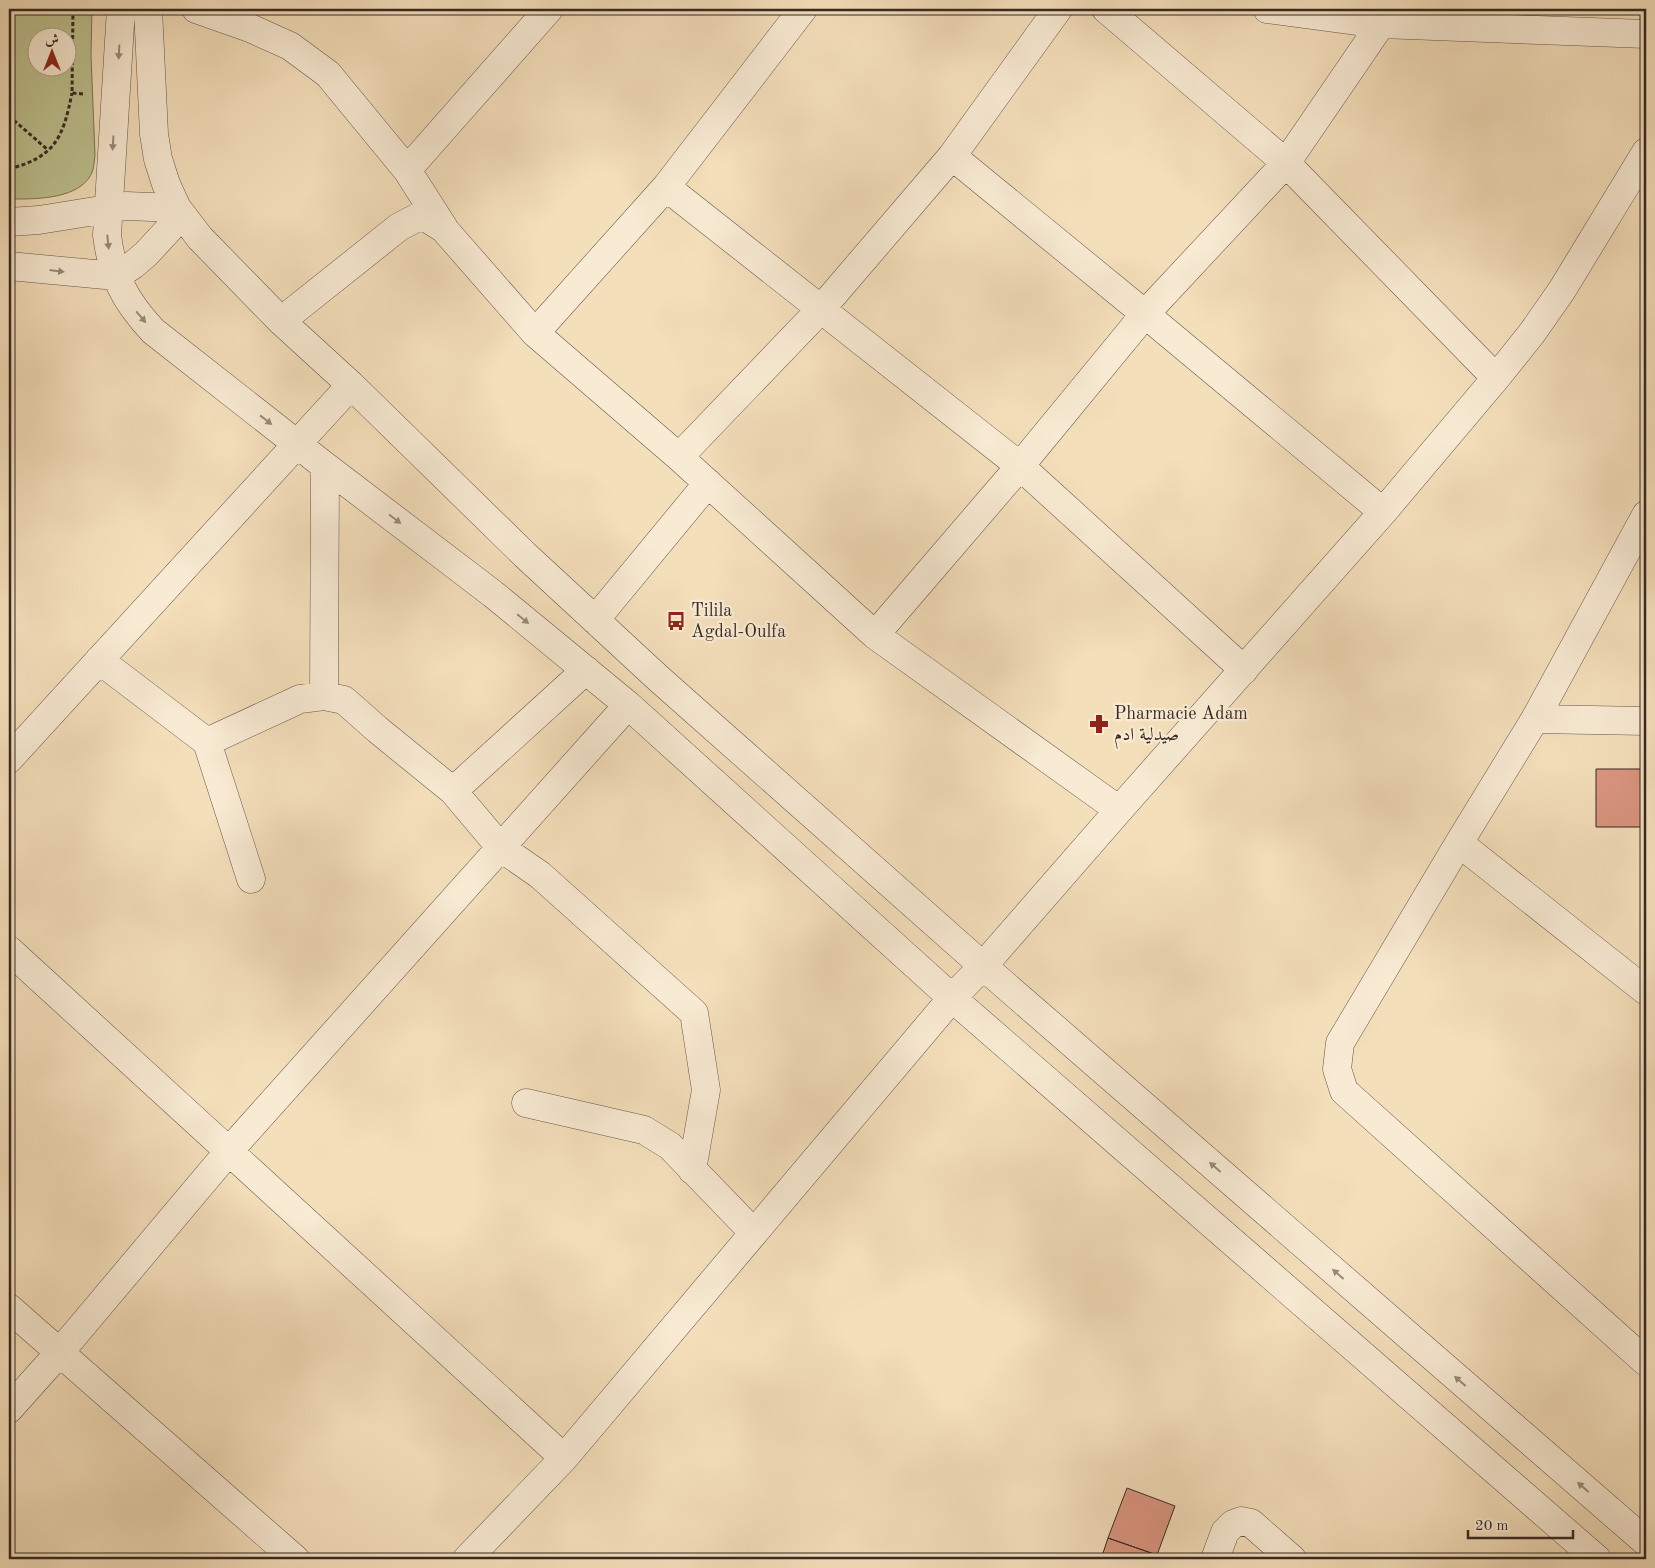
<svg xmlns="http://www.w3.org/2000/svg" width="1655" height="1568" font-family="'Old Standard TT',Amiri,serif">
	<rect width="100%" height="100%" fill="#f4dfbb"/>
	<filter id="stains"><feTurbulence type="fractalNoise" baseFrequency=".004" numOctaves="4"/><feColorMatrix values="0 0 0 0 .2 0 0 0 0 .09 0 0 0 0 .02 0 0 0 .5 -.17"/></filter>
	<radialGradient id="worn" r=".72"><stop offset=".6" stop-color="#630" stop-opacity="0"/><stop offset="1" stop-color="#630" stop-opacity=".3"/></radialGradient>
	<!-- green -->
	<path fill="#bdc18f" stroke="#7a755a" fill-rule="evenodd" d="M9,9H92L91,56L95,155C94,163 94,171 89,178C73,200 33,199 9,199ZM38,38H68V68H38Z"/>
	<!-- building -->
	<path fill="#db9681" stroke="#372924" d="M1596,769H1646V827H1596Z
		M1127,1488L1175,1506L1157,1555L1108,1538Z
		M1108,1538L1157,1555L1155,1559H1101Z"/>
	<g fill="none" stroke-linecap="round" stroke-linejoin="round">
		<!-- minor casing -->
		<g stroke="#66564a" stroke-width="29">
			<path id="minor" d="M121,9L107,235C112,276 125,301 153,331L325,466L493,594L628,705L952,998L1597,1559
				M148,9L154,134L158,159L166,184L177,208L200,238L281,321L351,385L525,555L658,678L983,966L1646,1542
				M196,9L250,28L290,46L328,74L407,170L444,228
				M1106,9L1286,163L1496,378
				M1267,9L1381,24L1646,34
				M952,156L1145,314L1383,512
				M407,170L549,9
				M666,187L1020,466L1244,670
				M9,222L39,220L126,206L177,208
				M9,266L116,276L133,265L146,254L182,215
				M281,321L399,227L422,215L444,229L535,333L666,187L803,9
				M535,333L679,457L875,635L1119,810
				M679,457L821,309L952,156L1058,9
				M1646,515L1535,719L1459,843L1340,1043L1337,1069L1344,1091L1646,1362
				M595,620L708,483
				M875,635L1020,466L1145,314L1286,163L1381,24L1382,9
				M99,660L207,742L251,879
				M324,696L325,466
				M1535,719L1646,721
				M207,742L300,699L324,696L344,700L378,730L453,791L501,848L540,875L694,1013L706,1090L692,1170
				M9,759L351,385
				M453,791L586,670
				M1459,843L1646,991
				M9,950L564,1458
				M526,1103L644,1130L670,1146L754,1233
				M9,1308L295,1559
				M9,1409L60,1352L229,1151L628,705
				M467,1559L564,1458L952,998L983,966L1119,810L1383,512L1496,378L1532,333L1562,290L1646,152
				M1215,1559L1225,1532L1233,1524L1241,1521L1251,1523L1292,1559"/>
		</g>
		<!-- path -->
		<path stroke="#372924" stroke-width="3" stroke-dasharray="4 2.5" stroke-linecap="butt" d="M73,9L72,93L84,94
			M9,116L48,150
			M9,169C55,157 63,138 72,93"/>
		<!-- minor -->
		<use href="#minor" stroke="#f8ead3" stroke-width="28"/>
	</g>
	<!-- one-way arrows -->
	<defs><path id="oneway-solid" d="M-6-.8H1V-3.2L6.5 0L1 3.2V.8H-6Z" transform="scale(1.25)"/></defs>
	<g fill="#988a7c">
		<use href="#oneway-solid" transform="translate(119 52) rotate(93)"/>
		<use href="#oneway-solid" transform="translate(113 143) rotate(94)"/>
		<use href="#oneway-solid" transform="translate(108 242) rotate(84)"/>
		<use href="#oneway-solid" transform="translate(57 271) rotate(7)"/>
		<use href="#oneway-solid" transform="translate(141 317) rotate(49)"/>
		<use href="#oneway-solid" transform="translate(266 420) rotate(38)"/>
		<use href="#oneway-solid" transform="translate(395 519) rotate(37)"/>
		<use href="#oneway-solid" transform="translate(523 619) rotate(39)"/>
		<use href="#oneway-solid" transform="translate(1215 1167) rotate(-139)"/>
		<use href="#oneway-solid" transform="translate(1338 1274) rotate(-139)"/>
		<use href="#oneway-solid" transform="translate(1460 1381) rotate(-139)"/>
		<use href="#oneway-solid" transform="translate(1583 1487) rotate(-139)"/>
	</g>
	<!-- icons -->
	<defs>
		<g id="bus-bare" transform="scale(1.5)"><path d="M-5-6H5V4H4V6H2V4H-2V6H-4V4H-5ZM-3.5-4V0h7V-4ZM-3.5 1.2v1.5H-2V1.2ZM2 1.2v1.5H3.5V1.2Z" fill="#8f2418" stroke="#f8ead3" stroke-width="2.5" paint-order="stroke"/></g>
		<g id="pharmacy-bare" transform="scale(1.5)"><path d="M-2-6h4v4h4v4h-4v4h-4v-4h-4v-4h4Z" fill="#8f2418" stroke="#f8ead3" stroke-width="2.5" paint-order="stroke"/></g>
	</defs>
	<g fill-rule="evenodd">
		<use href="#bus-bare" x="676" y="621"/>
		<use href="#pharmacy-bare" x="1099" y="724"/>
	</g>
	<g text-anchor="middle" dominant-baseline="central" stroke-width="4.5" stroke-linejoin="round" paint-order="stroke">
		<!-- poi labels -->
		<g font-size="18" fill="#372924" stroke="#f8ead3" text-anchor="start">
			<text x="691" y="611">Tilila<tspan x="691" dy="21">Agdal-Oulfa</tspan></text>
			<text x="1114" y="714">Pharmacie Adam<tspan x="1114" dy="21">صيدلية ادم</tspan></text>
		</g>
	</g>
	<!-- margin -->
	<rect width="1655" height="1568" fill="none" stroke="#f4dfbb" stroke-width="30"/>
	<rect x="10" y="10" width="1635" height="1548" fill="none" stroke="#372924" stroke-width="2.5"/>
	<rect x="15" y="15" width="1625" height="1538" fill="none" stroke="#372924"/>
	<!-- north arrow -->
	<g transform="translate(52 52)"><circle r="24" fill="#f8ead3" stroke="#ab9d8d"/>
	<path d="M0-4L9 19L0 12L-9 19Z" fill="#8f2418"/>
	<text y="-8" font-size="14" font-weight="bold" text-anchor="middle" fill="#372924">ش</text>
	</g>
	<!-- scale -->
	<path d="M1468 1530v8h105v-8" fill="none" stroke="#372924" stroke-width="2.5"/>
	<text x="1475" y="1530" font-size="15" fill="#372924" stroke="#f8ead3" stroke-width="4" paint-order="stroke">20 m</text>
	<rect width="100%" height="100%" filter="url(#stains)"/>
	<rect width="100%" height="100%" fill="url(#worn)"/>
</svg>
